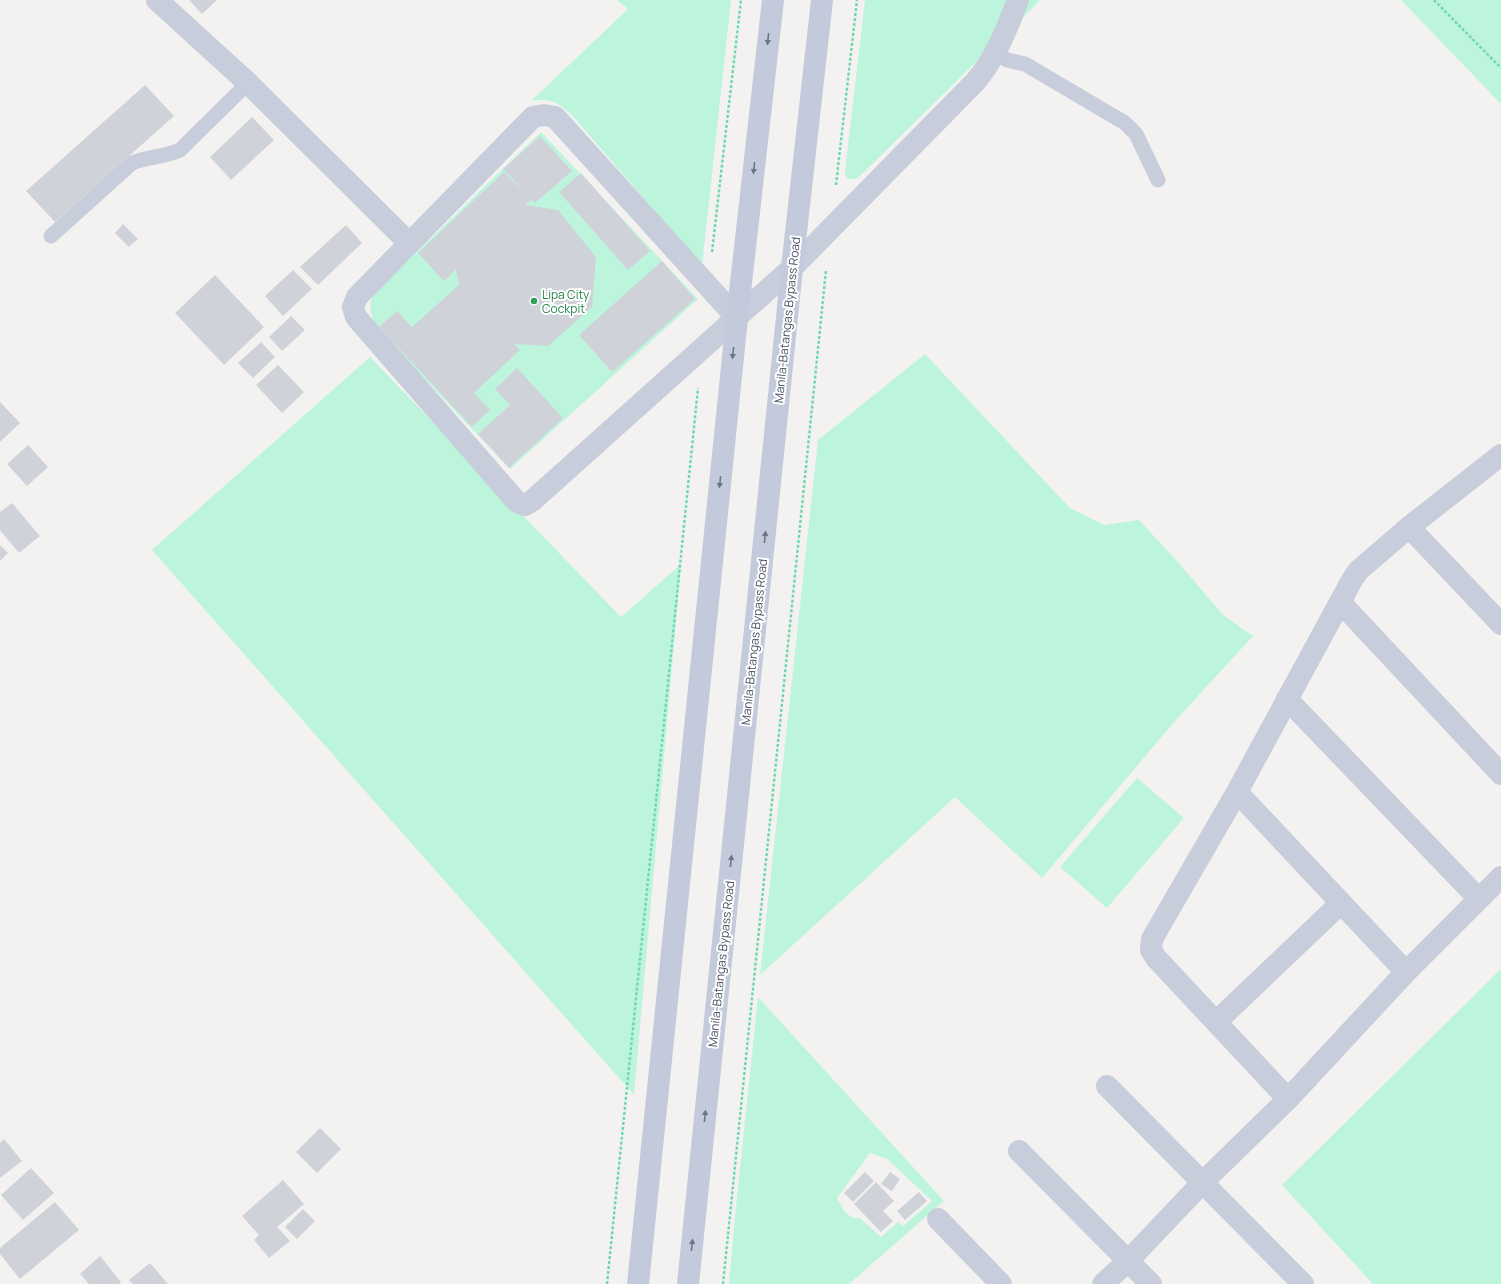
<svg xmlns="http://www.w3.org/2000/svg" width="1501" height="1284" font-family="Manrope,sans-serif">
	<rect width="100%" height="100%" fill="#f4f2f1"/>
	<!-- green -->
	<path fill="#bdf5dc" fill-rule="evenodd" d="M617,0H731L702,266L571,114C556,101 550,98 531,101L628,9Z
		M865,0H1040L1012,29L986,49L975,63L860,176C853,181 845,181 845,171Z
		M1401,0H1501V104Z
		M541,132L698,299L510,469L377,329C371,317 368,307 373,294Z
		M925,354L1070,508L1104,525L1139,520L1177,561L1223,615L1253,636L1175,721L1042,878L955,797L760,975L818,440Z
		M370,357L621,617L681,564L634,1095L152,550Z
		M1137,778L1184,818L1107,908L1060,867Z
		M1501,969V1284H1373L1282,1185Z
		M758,997L944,1201L849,1284H729L736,1206ZM870,1153L887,1159L932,1201L903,1226L898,1222L881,1237L860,1218H853L845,1212L837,1198Z"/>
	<!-- building -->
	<path fill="#d0d2d9" d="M189,0H217L202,14Z
		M145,85L174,116L55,222L26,191Z
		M252,117L274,140L231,180L210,157Z
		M540,136L572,171L535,203L531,200L525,205L558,210L596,257L592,307L548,346L514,344L520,350L474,393L490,410L472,427L379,327L397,311L412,327L459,285L456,269L444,281L418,253L504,172L530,198L503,169Z
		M581,173L650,251L628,270L559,192Z
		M123,224L138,239L129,247L115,233Z
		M346,225L362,243L318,285L300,267Z
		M662,261L695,299L612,372L579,335Z
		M293,270L312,289L283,316L265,296Z
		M215,275L264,327L224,365L175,313Z
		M291,316L305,330L282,351L269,337Z
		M261,342L275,357L253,378L238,363Z
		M278,365L304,392L282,413L256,385Z
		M517,368L563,418L509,468L478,434L510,405L495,389Z
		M0,402L20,423L0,442Z
		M28,445L48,467L27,486L7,464Z
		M12,503L40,536L19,553L0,530V512Z
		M0,545L8,553L0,561Z
		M320,1128L341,1149L317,1173L296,1152Z
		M4,1139L22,1161L0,1178V1143Z
		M31,1168L54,1193L23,1220L1,1195Z
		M865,1172L874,1181L853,1202L844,1193Z
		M890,1172L900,1179L892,1191L881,1184Z
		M283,1180L304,1204L277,1227L290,1241L269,1258L254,1240L259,1235L242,1216Z
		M876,1182L894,1201L883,1211L893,1221L881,1232L854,1204Z
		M919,1192L927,1201L905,1220L897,1211Z
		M55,1202L79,1230L20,1279L0,1254V1248Z
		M303,1209L315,1221L297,1239L285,1227Z
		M100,1256L121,1282L119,1284H89L80,1274Z
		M150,1263L168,1284H133L129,1280Z"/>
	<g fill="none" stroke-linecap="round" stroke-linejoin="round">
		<!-- path -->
		<path stroke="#70d7b6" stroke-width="2.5" stroke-dasharray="3 2" stroke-linecap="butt" d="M1434,0L1501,68
			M836,185L857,0
			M712,252L741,0
			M607,1284L698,388
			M723,1284L826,270"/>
		<!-- lane -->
		<path stroke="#c7cdda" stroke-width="15" d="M996,52L1007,60L1025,64L1125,123L1136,134L1158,180
			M51,236L132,163C147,157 165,157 180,150L248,83"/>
		<!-- street -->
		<path stroke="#c7cdda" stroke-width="22" d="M157,0L248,83L409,243
			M737,318L555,117L544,115L533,117L357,297L353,307L356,317L517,502L525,505L532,501L792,268L975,82C995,59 1007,29 1018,0
			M1409,527L1501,624
			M1340,602L1501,774
			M1287,699L1479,899
			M1237,792L1406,972
			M1216,1022L1341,903
			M1107,1086L1303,1284
			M1288,1099L1156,958L1151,950L1152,939L1237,792L1352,580L1358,571L1409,527L1501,455
			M1019,1151L1151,1284
			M938,1219L1001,1284
			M1103,1284L1128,1261L1202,1183L1288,1099L1406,972L1501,877"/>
		<!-- secondary -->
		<path stroke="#c2cadc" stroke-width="22" d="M638,1284L737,318L773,0
			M688,1284L792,268L822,0"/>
	</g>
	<!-- one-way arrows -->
	<defs><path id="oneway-solid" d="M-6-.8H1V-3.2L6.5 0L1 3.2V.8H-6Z"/></defs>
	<g fill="#6c7586">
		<use href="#oneway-solid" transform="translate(768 39) rotate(96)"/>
		<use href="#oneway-solid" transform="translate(754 168) rotate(96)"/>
		<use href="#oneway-solid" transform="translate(733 353) rotate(96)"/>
		<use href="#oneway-solid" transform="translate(720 482) rotate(96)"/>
		<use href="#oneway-solid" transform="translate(765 537) rotate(-84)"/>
		<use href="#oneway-solid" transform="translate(731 861) rotate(-84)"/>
		<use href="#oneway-solid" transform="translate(705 1116) rotate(-84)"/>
		<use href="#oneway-solid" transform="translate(692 1245) rotate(-84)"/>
	</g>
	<!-- markers -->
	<circle fill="#2e9e5b" stroke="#fff" stroke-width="1.5" cx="534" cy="301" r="4"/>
	<g text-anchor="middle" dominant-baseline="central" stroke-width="4" stroke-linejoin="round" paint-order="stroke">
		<!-- leisure labels -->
		<g font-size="12" fill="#27864d" stroke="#fff" text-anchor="start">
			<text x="542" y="294">Lipa City<tspan x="542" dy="14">Cockpit</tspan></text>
		</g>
		<!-- street labels -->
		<g font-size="12" fill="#475061" stroke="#fff">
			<text transform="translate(787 320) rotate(-84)">Manila-Batangas Bypass Road</text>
			<text transform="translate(754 642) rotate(-84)">Manila-Batangas Bypass Road</text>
			<text transform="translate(721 964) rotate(-84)">Manila-Batangas Bypass Road</text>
		</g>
	</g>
</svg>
